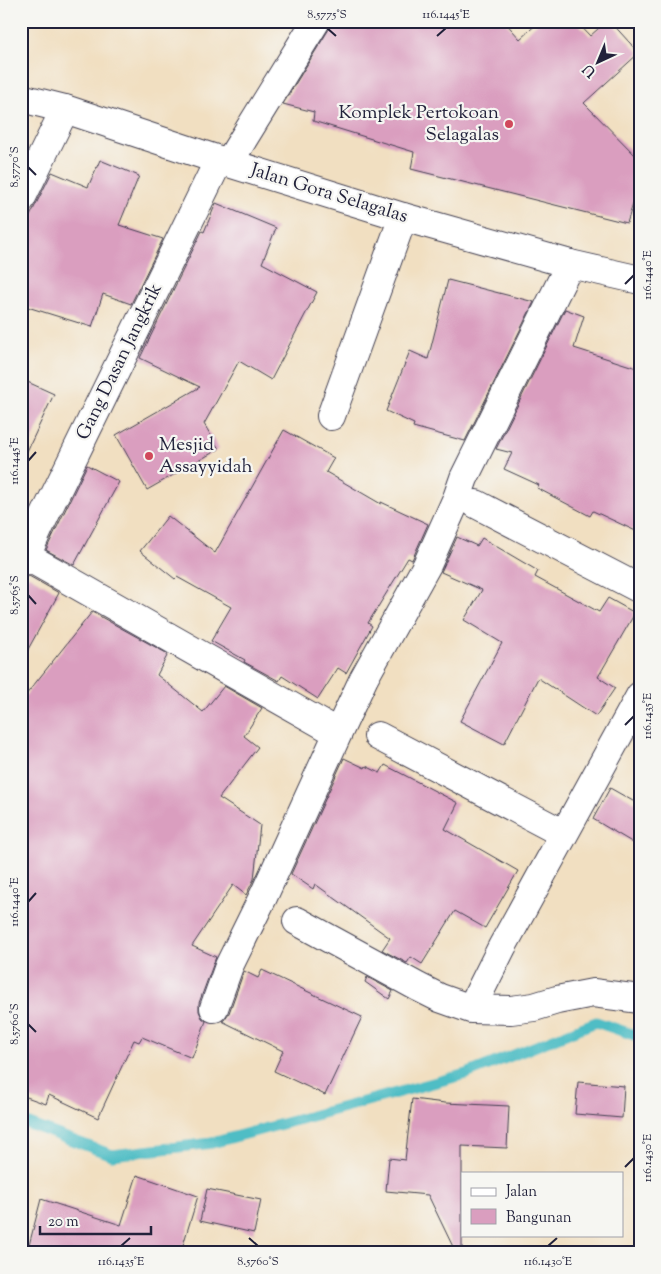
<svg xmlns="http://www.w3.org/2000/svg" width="661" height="1274" font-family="'Sorts Mill Goudy',serif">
	<rect width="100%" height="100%" fill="#f6f6f2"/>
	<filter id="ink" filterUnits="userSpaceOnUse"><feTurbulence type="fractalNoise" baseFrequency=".02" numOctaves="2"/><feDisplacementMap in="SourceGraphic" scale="10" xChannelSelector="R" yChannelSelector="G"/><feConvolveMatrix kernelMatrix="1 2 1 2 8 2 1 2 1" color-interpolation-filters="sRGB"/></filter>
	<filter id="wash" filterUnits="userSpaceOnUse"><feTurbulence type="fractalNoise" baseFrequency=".0096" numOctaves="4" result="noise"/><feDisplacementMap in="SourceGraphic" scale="20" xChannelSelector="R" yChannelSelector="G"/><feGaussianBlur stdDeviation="1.12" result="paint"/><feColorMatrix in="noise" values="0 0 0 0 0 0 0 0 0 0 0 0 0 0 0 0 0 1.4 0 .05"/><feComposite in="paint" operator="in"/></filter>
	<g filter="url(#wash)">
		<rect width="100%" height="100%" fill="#f1dfc1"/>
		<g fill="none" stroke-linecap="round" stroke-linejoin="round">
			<!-- stream -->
			<path stroke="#4fbdc5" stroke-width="11" d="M21,1121L112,1155L212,1143L466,1074L596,1022L640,1037"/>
		</g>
		<g id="blocks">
			<!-- building -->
			<path fill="#da9ebf" d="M332,21H504L520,39L540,21H576L590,36L607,21H610L639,53L584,103L640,160V182L627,223L411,169L414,152L313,121L314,112L283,104L329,29Z
				M100,160L139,176L119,225L163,239L131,304L103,294L92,327L21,305V217L28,220L52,172L88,187Z
				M216,203L276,228L262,263L317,292L271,380L239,361L204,424L219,449L147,490L116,435L200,387L140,358L202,231L204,232Z
				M448,280L534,302L465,441L413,427L414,424L386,411L410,351L428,359Z
				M565,309L584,316L574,348L640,369V533L593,511L590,516L537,488L539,485L504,469L512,453L496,449Z
				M21,379L54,394L21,464Z
				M284,430L334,458L326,472L381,504V502L428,524L412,560L408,558L368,623L372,626L346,673L338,668L318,699L282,676L279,681L244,662L245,660L211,641L231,607L177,577L175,579L140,551L168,516L215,553Z
				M87,465L119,482L74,565L46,550Z
				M457,537L477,546L482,538L538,571L535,577L599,612L608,598L635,613L598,677L615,688L596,716L538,678L504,744L460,721L502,643L464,620L482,590L441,572Z
				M29,576L59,593L21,662V581L23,578Z
				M92,612L168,654L157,675L203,712L224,686L262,708L244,736L258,747L219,798L260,825L254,879L246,895L233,885L192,946L216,957L199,1003V1011L202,1018L206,1021L192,1058L142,1037L139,1042L134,1040L98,1118L49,1095L46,1104L21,1095V701Z
				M344,758L365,768L366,766L380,773L385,765L458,803L445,829L518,871L485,928L455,911L422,964L411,957L407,963L382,950L390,938L315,884L313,889L291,874Z
				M610,788L640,805V847L593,819Z
				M262,970L362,1017L325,1095L274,1071L283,1051L222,1021L224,1020L229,1013L244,971L258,978Z
				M367,977L393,991L389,999L365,982Z
				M578,1082L624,1086L622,1118L575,1114Z
				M412,1099L445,1103L509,1106L507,1148L462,1146V1253H456L428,1195L386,1191L389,1158L405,1160Z
				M137,1175L198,1196L183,1245L188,1247L187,1253H27L41,1199L121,1225Z
				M207,1189L261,1200L254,1233L200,1221Z"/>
		</g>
	</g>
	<g filter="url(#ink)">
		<use href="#blocks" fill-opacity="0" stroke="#413e4f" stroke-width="1"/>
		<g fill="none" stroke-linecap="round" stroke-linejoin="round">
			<!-- minor casing -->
			<g stroke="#413e4f" stroke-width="30">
				<path id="minor" d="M229,162L316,21
					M21,199L65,109
					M331,416L403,217
					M476,504L640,589
					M26,556L338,733
					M21,563L26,556L45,515L219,160
					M378,736L564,834
					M297,921L418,987L440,998L471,1009L511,1010L534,1007L557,1000L593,993L640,999
					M214,1008L229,966L264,895L338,733L364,678L427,565L457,498L464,478L570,264
					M471,1009L502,947L640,696"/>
			</g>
			<!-- tertiary casing -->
			<g stroke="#413e4f" stroke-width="30">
				<path id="tertiary" d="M21,98L65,109L219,160L403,217L570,264L640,280"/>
			</g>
			<!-- minor -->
			<use href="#minor" stroke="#fff" stroke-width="28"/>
			<!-- tertiary -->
			<use href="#tertiary" stroke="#fff" stroke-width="28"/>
		</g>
	</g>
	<!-- ticks -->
	<path fill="none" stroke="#22223b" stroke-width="2" d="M327,28L336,36M437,36L446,28M28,167L36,175M625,284L634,275M28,461L36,452M28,595L36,604M625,725L634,716M28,902L36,893M28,1024L36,1032M625,1167L634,1158M249,1238L258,1246M121,1246L130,1238M548,1246L557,1238"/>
	<!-- markers -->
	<g fill="#d1495b" stroke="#f6f6f2" stroke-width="2">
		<circle cx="509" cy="124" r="5"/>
		<circle cx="149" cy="456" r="5"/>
	</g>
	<g text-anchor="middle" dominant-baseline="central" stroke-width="4.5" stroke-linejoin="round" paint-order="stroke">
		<!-- poi labels -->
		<g font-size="19" fill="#22223b" stroke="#f6f6f2" text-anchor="end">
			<text x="499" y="113">Komplek Pertokoan<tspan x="499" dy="22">Selagalas</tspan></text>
			<text x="159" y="445" text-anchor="start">Mesjid<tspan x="159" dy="22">Assayyidah</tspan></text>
		</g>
		<!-- street labels -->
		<g font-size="19" fill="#22223b" stroke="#f6f6f2">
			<text transform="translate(329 194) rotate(17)">Jalan Gora Selagalas</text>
			<text transform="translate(120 362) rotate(-64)">Gang Dasan Jangkrik</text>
		</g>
	</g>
	<!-- margin -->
	<rect width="661" height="1274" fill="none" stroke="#f6f6f2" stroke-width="55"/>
	<!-- legend -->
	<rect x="461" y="1172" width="162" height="65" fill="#f6f6f2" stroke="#a1a1a9"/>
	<rect x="471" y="1188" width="25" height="8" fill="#ffffff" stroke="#a1a1a9"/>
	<text x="506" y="1196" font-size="15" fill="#22223b">Jalan</text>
	<rect x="471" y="1209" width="25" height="15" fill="#da9ebf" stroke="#a1a1a9"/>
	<text x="506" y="1222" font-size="15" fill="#22223b">Bangunan</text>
	<!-- north arrow -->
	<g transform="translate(598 62) rotate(224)" stroke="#f6f6f2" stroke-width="4" paint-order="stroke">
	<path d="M0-4L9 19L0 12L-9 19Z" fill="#22223b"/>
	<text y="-8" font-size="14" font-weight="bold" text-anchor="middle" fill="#22223b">U</text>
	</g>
	<!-- scale -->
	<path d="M40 1226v8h111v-8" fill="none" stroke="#22223b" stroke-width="2.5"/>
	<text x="48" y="1226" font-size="15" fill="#22223b" stroke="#f6f6f2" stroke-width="4" paint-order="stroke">20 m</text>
	<rect x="28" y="28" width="606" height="1218" fill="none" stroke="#22223b" stroke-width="2"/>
	<g font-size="12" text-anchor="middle" fill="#22223b">
		<text x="327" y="18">8.5775°S</text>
		<text x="446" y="18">116.1445°E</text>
		<text transform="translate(14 167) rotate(-90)" y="4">8.5770°S</text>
		<text transform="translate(647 275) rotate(-90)" y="4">116.1440°E</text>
		<text transform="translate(14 461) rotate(-90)" y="4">116.1445°E</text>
		<text transform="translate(14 595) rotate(-90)" y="4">8.5765°S</text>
		<text transform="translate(647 716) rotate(-90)" y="4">116.1435°E</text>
		<text transform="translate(14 902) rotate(-90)" y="4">116.1440°E</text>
		<text transform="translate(14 1024) rotate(-90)" y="4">8.5760°S</text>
		<text transform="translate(647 1158) rotate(-90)" y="4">116.1430°E</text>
		<text x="121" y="1265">116.1435°E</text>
		<text x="258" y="1265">8.5760°S</text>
		<text x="548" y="1265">116.1430°E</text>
	</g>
</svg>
